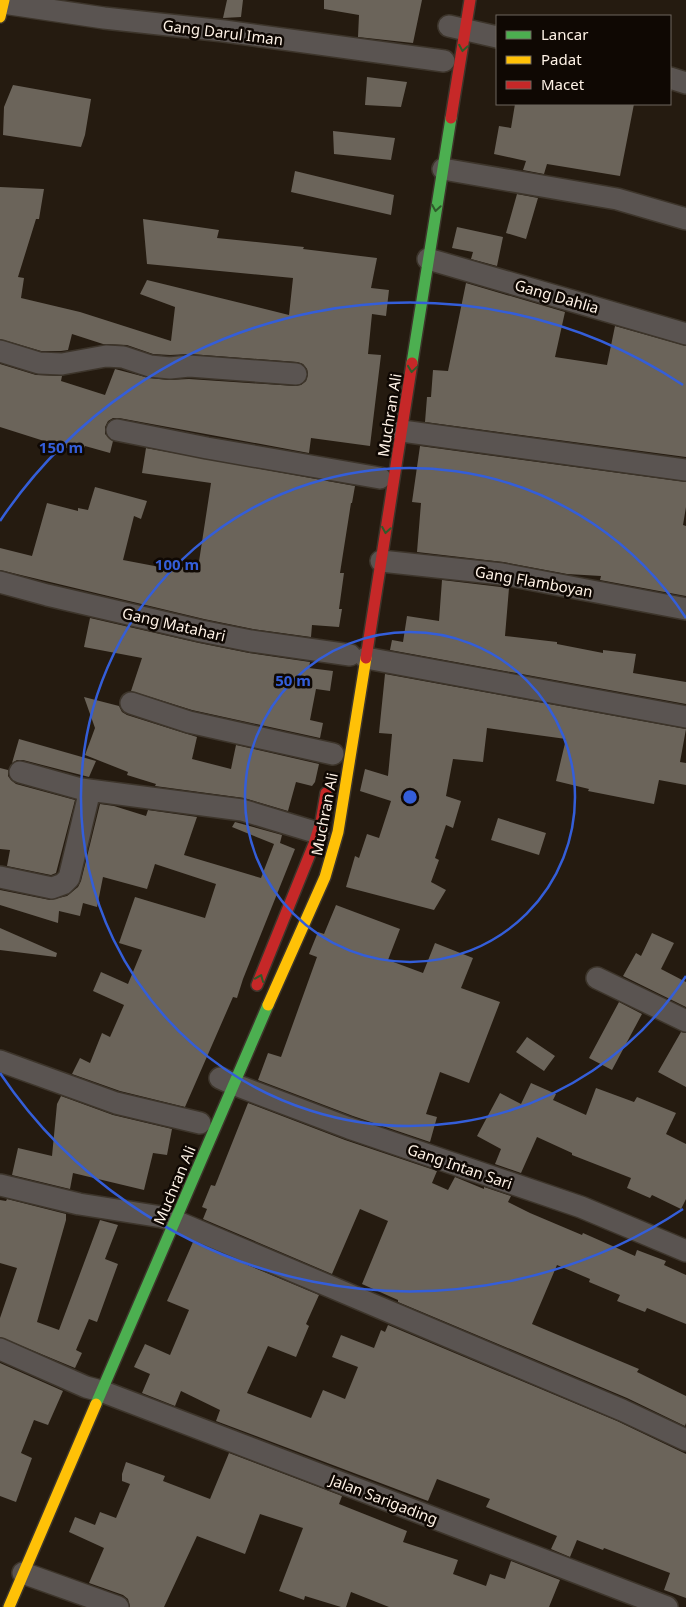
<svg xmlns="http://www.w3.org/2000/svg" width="686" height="1607" font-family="'Noto Sans',sans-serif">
	<rect width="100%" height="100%" fill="#251b10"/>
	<!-- building -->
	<path fill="#6b645a" d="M227,0H243L241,17L223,18Z
		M324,0H422L413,43L358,37L359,15L324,9Z
		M367,77L407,82L401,107L365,105Z
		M13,85L91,99L85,135L81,147L3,135L4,107Z
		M515,104H634L620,176L547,164L544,174L523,170L526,161L494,154L499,126L511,128Z
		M333,131L395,138L391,160L334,154Z
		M295,171L394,195L391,215L291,192Z
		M0,187L44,189L39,219H36L18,277L24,278L21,298L80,312L171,341L175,307L140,294L147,280L289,315L293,278L147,264L143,219L219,230L217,238L304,247L303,249L377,258L371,288L389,290L386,316L372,314L368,354L381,355L370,446L311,438L309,453L119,418H113L108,421L105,427V434L113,441L110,453L85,446L82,453L0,427V364L36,375L62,376L61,381L105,395L115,369L149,378L169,380L189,379L295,386L301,385L306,381L308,374L307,369L303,364L297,362L190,354L170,355L153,354L127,345L103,344L72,334L68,350L61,351H41L0,339Z
		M517,194L538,198L526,239L506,233Z
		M457,227L503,237L497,266L471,259L473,252L452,248Z
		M466,283L565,312L555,357L607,365L615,326L686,346V457L425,422L427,397H431L433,370L448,371Z
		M420,446L686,482V507L683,525L686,526V596L600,580L601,576L567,574L503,562L417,552L421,503L412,502Z
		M146,448L355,486L352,503H351L340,573H344L339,609H342L339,627L312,625L311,637L253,629L204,619L0,570V548L32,556L47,503L78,511V508L88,510L95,487L147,501L141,519L134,516L123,560L165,568V566L198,568L211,483L142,473Z
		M442,580L509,588L505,636L557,642V644L603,653V650L636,654L633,673L686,682V704L390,650L392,640L403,642L407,616L439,621Z
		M90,618L199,643L249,653L310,662L309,668L333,671L330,691L316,689L310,720L323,723L320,738L192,710L131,691L142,658L84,647Z
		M385,674L686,729L680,762L686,763V785L659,780L654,804L588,791L589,789L556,781L566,739L487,728L483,762L453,759L446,796L461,801L453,828L446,825L435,858L439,860L431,882L446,890L434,910L346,887L355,856L359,858L367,834L379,838L391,801L360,791L365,769L388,776L392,734L379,733Z
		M84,697L119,706L122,712L127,715L197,737L192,759L231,769L236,745L319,764L315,782L312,786L296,782L288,811L244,798L155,786L156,784L127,775L128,772L85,755L95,728Z
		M19,739L96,761L89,777L23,760H17L12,763Z
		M0,768L8,770V776L11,780L16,784L75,800L56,873L51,875L7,866L10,850L0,849Z
		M100,804L114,806L146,816L148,810L197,817L184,855L261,878L274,844L232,827L235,822L282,835L280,843L295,849L243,979L237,998L233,997L185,1107L120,1091L72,1074L80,1058L90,1063L102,1033L110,1037L124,1005L93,991L101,972L128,984L142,950L119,943L135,897L205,918L216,884L155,864L147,889L103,877L97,907L83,903L80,916L59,911L58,923L0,905V890L50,900L67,896L78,887L81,881Z
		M498,818L546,833L539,855L491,840Z
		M336,905L400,929L388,960L423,973L435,943L473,958L461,988L500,1002L469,1083L440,1072L426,1114L437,1117L430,1142L353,1116L258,1080L268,1053L281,1057L317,957L309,954L318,932L324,934Z
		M0,928L57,953L56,957L0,950Z
		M652,933L674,943L661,969L686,982V1007L623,976L636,953L641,956Z
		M619,1002L642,1014L612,1070L589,1058Z
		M681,1032L686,1033V1087L658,1072Z
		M527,1037L555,1056L544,1071L516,1052Z
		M531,1083L556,1094L553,1100L586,1115L596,1088L634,1102L637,1097L676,1113L666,1134L686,1144V1199L681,1209L652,1195L650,1198L627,1188L631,1178L572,1155V1153L537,1137L521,1173L495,1164L501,1149L477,1136L500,1093L521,1104Z
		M61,1096L113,1115L172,1129L167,1155L153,1153L144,1190L73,1173L70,1189L12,1175L18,1148L52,1156L57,1104Z
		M248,1103L345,1140L437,1171L432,1183L448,1190L455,1177L484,1189V1187L511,1196L508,1202L530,1213L582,1235L583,1233L635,1256L637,1250L666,1261L664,1265L686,1275V1324L647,1308L645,1312L617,1301L620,1295L589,1282L590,1279L557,1265L532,1324L639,1369L637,1372L686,1396V1423L685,1426L627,1398L398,1302V1300L362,1284L388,1221L360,1209L332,1274L203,1219L207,1209L202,1207L211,1185L215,1186Z
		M7,1199L66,1214V1220L37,1322L59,1330L100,1220L118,1225L105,1259L118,1264L97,1322L89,1319L76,1350L82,1353L75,1368L0,1337V1318L17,1268L0,1263V1200L6,1201Z
		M193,1242L319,1295L306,1324L309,1326L296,1357L268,1346L247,1393L311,1418L323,1390L345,1399L358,1367L332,1357L341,1335L374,1348L381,1330L385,1332L388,1325L617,1421L686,1454V1598L664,1590L670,1573L604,1548L603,1550L577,1540L570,1557L551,1549L557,1536L486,1507L490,1499L437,1479L428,1501L216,1421L220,1410L181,1391L175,1406L142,1393L150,1374L134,1367L145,1344L170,1355L189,1310L167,1301Z
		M0,1363L63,1391L48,1425L34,1420L21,1453L32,1458L16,1502L0,1496Z
		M229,1453L342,1496L339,1504L407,1531L403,1542L458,1560L453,1574L486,1586L490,1574L505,1579L511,1561L560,1580L549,1607H389L351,1592L346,1607H341L305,1596L304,1600L279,1591L303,1528L260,1514L245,1554L197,1536L164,1607H130L128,1599L123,1595L89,1583L104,1548L69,1532L75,1517L95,1525L100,1512L116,1518L130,1484L122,1481V1474L126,1462L165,1476L163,1481L210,1499Z"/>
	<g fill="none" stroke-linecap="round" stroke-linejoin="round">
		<!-- street casing -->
		<g stroke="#3d352b" stroke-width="24">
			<path id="street" d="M3,3L104,18L224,31L444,61
				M449,26L497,37
				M670,78L686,83
				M443,169L617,199L686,219
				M428,259L686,334
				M0,351L39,363L62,364L106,356L123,357L150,366L170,368L189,366L296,374
				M117,430L207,448L380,478
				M402,431L686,470
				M381,561L502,574L686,609
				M0,582L47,595L201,631L251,641L350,655
				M366,658L686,717
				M131,703L189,722L333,754
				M20,772L81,789L242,810L318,833
				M0,877L52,888L63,884L69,878L90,790
				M597,978L686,1021
				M0,1061L116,1103L200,1123
				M220,1078L233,1084L349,1128L581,1207L686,1251
				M0,1185L79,1204L162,1217L175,1221L622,1410L686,1440
				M0,1349L86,1387L101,1391L667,1607
				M23,1573L118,1607"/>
		</g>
		<!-- fast casing -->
		<g stroke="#3d352b" stroke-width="14">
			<path id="fast" d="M412,363L451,118
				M96,1404L268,1005"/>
		</g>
		<!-- slow casing -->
		<g stroke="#3d352b" stroke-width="14">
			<path id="slow" d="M0,17L4,0
				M268,1005L325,877L338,832L366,658
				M9,1607L96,1404"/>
		</g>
		<!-- jam casing -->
		<g stroke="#3d352b" stroke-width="14">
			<path id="jam" d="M451,118L470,0
				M366,658L412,363
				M257,985L314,844L321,822L326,793"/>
		</g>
		<!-- street -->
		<use href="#street" stroke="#5a5451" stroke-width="21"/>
		<!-- fast -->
		<use href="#fast" stroke="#4caf50" stroke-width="11"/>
		<!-- slow -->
		<use href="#slow" stroke="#ffc107" stroke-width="11"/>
		<!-- jam -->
		<use href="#jam" stroke="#c62828" stroke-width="11"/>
	</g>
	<!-- one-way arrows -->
	<defs><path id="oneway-chevron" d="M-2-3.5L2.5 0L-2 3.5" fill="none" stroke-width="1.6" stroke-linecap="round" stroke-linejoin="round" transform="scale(1.25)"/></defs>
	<g stroke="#2e5c2a">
		<use href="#oneway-chevron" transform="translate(463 48) rotate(100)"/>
		<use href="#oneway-chevron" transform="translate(436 208) rotate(99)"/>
		<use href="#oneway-chevron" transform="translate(412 369) rotate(98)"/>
		<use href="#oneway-chevron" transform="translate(386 530) rotate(99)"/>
		<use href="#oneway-chevron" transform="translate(260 978) rotate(-68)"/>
	</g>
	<!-- distance rings -->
	<g fill="none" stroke="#345ed9" stroke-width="2.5">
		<circle cx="410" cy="797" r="165"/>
		<path d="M686 976A329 329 0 1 1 686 618"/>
		<path d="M683 1209A494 494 0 0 1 0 1073M0 521A494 494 0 0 1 683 385"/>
	</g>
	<g text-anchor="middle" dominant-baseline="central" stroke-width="5" stroke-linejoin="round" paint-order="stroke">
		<!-- street labels -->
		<g font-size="15" fill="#fef2e6" stroke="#0f0803">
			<text transform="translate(223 32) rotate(7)">Gang Darul Iman</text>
			<text transform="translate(557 296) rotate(16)">Gang Dahlia</text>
			<text transform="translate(389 415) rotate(-81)">Muchran Ali</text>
			<text transform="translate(534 581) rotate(10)">Gang Flamboyan</text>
			<text transform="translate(174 624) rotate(13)">Gang Matahari</text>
			<text transform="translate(324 814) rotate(-79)">Muchran Ali</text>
			<text transform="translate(460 1166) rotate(19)">Gang Intan Sari</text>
			<text transform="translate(174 1185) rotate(-67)">Muchran Ali</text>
			<text transform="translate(384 1499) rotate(21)">Jalan Sarigading</text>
		</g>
	</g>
	<circle cx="410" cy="797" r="8" fill="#345ed9" stroke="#0f0803" stroke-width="2.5"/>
	<g font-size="15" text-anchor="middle" font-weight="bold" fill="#345ed9" stroke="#0f0803" stroke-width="5" stroke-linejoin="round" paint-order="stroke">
		<text x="61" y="453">150 m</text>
		<text x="177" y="570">100 m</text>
		<text x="293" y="686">50 m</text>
	</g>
	<!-- legend -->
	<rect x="496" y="15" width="175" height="90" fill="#0f0803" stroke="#6f665e"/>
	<rect x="506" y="31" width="25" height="8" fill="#4caf50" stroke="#6f665e"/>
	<text x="541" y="40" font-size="15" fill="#fef2e6">Lancar</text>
	<rect x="506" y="56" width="25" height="8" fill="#ffc107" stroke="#6f665e"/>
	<text x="541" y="65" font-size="15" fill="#fef2e6">Padat</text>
	<rect x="506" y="81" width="25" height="8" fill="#c62828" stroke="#6f665e"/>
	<text x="541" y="90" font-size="15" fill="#fef2e6">Macet</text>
</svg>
